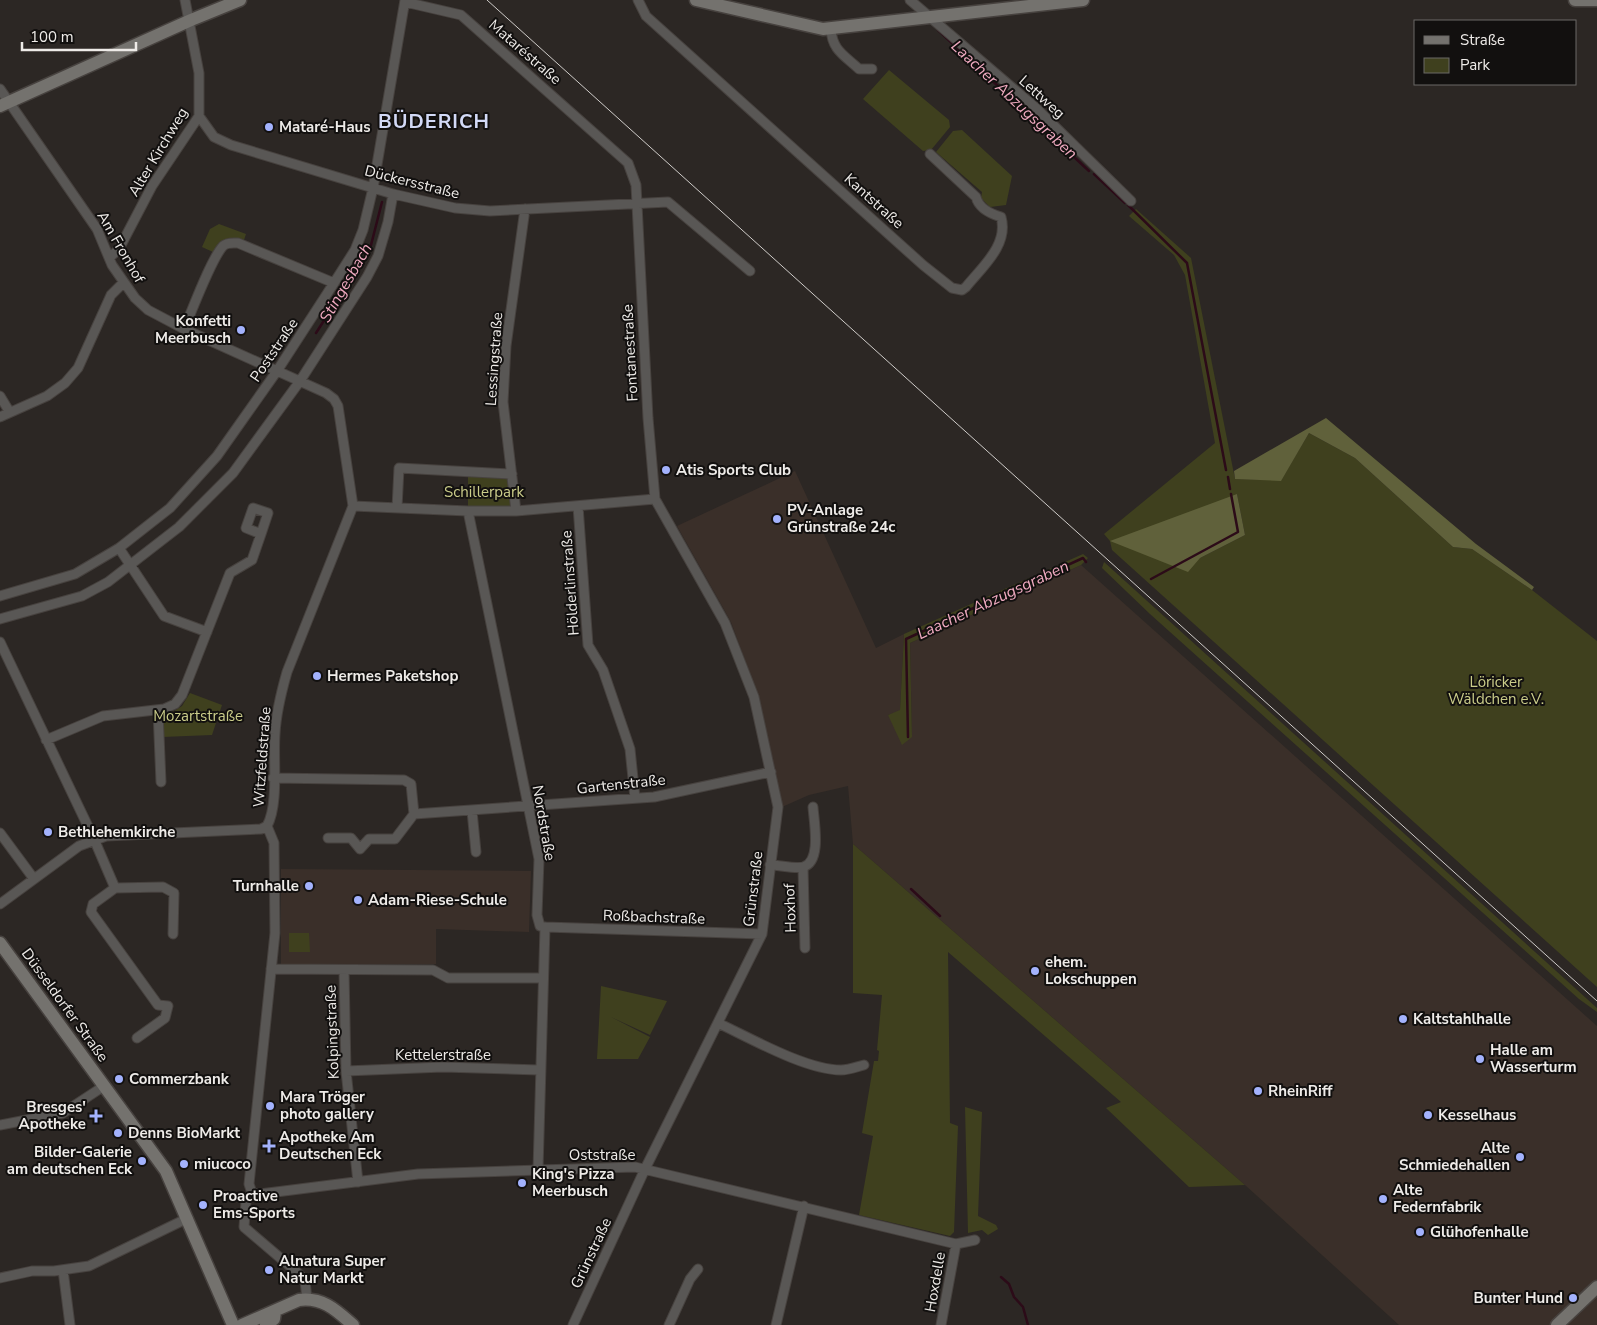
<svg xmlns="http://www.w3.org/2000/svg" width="1597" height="1325" font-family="'Nunito Sans',sans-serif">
	<rect width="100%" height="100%" fill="#2c2724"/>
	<!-- built -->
	<path fill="#3a2f29" d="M795,471L876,648L904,634L900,711L888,715L912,737L910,643L1081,565L1597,1026V1283L1553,1325H1399L1245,1185L853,844L848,786L809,795L782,807L759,698L731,622L677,526Z
		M281,869L531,871L529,932L436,929V964H281Z
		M1597,1295V1325H1566Z"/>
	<!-- green -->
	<path fill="#3f401e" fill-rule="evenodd" d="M889,70L949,120L950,127L931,150L923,151L863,99Z
		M962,130L1012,176L1006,205L990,207L981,198L982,192L936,152L953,131Z
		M1136,209L1191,258L1235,479L1281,480L1309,433L1355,458L1453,547L1472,549L1532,590L1597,641V987L1112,550L1110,541L1104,534L1215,443L1185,275L1174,255L1129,216ZM1237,494L1245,535L1200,558Z
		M219,224L246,234L244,240C229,235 222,240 213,252L202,247L210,229Z
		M468,474L509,477L512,507L468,508Z
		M1083,554L1088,558L1081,565L910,643L912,737L902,745L888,715L900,710L904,634Z
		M1104,562L1597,1008V1012L1579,999L1150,614L1102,568Z
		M190,693L222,705L212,735L162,737V719L182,706Z
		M853,844L1245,1185L1189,1187L1106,1108L1121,1102L948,952L950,1123L958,1126L954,1232L950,1236L859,1215L873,1136L862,1133L874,1061H878L879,1051L877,1050L882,995L853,993Z
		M289,933H309L310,952H289Z
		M601,986L667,1001L650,1035L611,1017L650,1037L638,1059H597Z
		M965,1107L982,1112L978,1216L996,1225L998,1229L988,1235L982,1230L968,1233Z"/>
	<!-- forest -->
	<path fill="#60613b" d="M1326,418L1476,544L1534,587L1532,590L1472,549L1453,547L1355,458L1309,433L1281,481L1235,479L1234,471Z
		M1237,494L1245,535L1200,558L1188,572L1110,541Z"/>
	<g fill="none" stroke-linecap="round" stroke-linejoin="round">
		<!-- stream -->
		<path stroke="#2c0b18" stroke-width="2.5" d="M938,30L1089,171
			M1094,174L1125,203
			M1128,205L1187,263L1226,470
			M316,333L370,249L382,202
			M1228,477L1230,489
			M1151,579L1238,532L1231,494
			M908,737L906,639L1083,558L1086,562
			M911,889L940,916
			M1001,1277L1009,1284L1014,1297L1023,1307L1028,1325"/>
		<!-- street casing -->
		<g stroke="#47423f" stroke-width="11">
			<path id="street" d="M638,0L646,16L923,265L952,288L962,290L966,287C982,267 1009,245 1001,217C991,214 979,209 976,197L930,154
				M910,0L1036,108L1131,201
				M405,2L461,15L628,163L636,185L648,418L655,499L725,623L754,697L778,807L762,934L645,1169L573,1325
				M831,29C832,50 844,55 859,69H872
				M0,89L97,229L112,265L135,298L148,310L184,329L326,393L334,399L338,406L353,506L287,672C281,693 276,713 275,734C273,760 279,804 267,826
				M199,116L214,137L231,145L393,194L455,208L490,211L668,202L750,271
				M109,258L119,249L152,186L199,116V73L185,0
				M184,329C192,311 211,259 223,246C227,242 233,243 238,243L334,283
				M0,396L9,411
				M0,417L47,396L65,383L78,368L111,295L123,283
				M353,506L468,511H516L655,499
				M578,506L588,645L603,670L630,749L635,798
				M397,508L399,468L512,474
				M468,511L539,859L537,915L540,926L545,927L538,1170
				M516,511L503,402L506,346L525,209
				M119,548L164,616L207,632
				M0,596L75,574L119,548L170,508L217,456L277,371L334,283L355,250L363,230L373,188L405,0
				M0,619L82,596L108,582L179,527L233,473L300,381L367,277L378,256L388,222L393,194
				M0,642L94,839L115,888L163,887L174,893L173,934
				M158,711L161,782
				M46,740L103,716L164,709L175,704L182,695L230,573L252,560L261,534L246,528L253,508L268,513L261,534
				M273,778L404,780L411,784L414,814L654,797L771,772
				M472,811L476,852
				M0,833L34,879
				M328,838H351L360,849L369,839H395L414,814
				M770,865C780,865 794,869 803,867C822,862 814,822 813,807
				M803,867L805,948
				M115,888L93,904L91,912L158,1005L168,1006L165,1018L137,1038
				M0,904L79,846L106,836L261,829L267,826
				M545,927L762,934
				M271,969L433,970L448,978H543
				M344,970L346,1071L358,1182
				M718,1023C750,1038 806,1070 841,1070C849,1070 856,1067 864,1065
				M346,1071L443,1067L539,1070
				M0,1125L63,1113L104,1086
				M252,1193L260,1194L418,1174L635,1167L956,1244L975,1240
				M252,1193L249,1184L275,933L274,843L267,826
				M252,1193L246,1201L244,1227L299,1274L305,1281L307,1299
				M63,1270L70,1325
				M0,1278L32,1271H54L89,1266L188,1218
				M669,1325L690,1279L698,1269
				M776,1325L804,1206
				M941,1325L956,1244"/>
		</g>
		<!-- secondary casing -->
		<g stroke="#47423f" stroke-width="15">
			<path id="secondary" d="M696,0L823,29L1083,0
				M1575,0H1597
				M0,106L191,20L240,0
				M0,943L166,1171L233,1325
				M242,1325L299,1300C323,1297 336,1310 353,1325
				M266,1325L274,1319L275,1312
				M1557,1325L1597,1287"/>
		</g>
		<!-- street -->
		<use href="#street" stroke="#595755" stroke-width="9"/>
		<!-- secondary -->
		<use href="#secondary" stroke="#74726e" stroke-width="12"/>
		<!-- tram -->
		<path stroke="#cfccc9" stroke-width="1" d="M487,0L1597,1001"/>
	</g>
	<!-- markers -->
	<g fill="#a3b2fd" stroke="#12100f" stroke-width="2">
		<circle cx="269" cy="127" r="5"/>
		<circle cx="241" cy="330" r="5"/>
		<circle cx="666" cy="470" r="5"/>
		<circle cx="777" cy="519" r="5"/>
		<circle cx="317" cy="676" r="5"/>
		<circle cx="48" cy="832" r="5"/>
		<circle cx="309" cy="886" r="5"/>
		<circle cx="358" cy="900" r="5"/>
		<circle cx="1035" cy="971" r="5"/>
		<circle cx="1403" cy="1019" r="5"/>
		<circle cx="1480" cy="1059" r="5"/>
		<circle cx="119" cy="1079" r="5"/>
		<circle cx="1258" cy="1091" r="5"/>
		<circle cx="270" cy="1106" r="5"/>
		<circle cx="1428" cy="1115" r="5"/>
		<path d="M93.5 1108.5h5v5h5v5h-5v5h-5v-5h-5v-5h5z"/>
		<circle cx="118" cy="1133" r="5"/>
		<path d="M266.5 1138.5h5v5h5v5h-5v5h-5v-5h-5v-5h5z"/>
		<circle cx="1520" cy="1157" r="5"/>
		<circle cx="142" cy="1161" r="5"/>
		<circle cx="184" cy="1164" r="5"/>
		<circle cx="522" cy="1183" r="5"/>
		<circle cx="1383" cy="1199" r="5"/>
		<circle cx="203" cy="1205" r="5"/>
		<circle cx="1420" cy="1232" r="5"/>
		<circle cx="269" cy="1270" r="5"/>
		<circle cx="1573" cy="1298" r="5"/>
	</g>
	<g text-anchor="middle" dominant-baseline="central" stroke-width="4" stroke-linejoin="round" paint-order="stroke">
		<!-- street labels -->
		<g font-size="15" fill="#eeebe8" stroke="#12100f">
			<text transform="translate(525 52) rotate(41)">Mataréstraße</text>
			<text transform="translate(1042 97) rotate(42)">Lettweg</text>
			<text transform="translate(158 152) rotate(-59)">Alter Kirchweg</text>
			<text transform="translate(412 182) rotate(14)">Dückersstraße</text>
			<text transform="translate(874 201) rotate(42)">Kantstraße</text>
			<text transform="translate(121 247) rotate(60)">Am Fronhof</text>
			<text transform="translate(274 350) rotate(-56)">Poststraße</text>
			<text transform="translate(630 353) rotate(-93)">Fontanestraße</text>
			<text transform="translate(494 359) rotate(-86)">Lessingstraße</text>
			<text transform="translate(570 583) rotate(-94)">Hölderlinstraße</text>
			<text transform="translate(262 757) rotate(-86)">Witzfeldstraße</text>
			<text transform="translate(621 784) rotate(-6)">Gartenstraße</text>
			<text transform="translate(544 823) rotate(80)">Nordstraße</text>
			<text transform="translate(753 889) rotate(-83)">Grünstraße</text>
			<text transform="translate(790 908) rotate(-92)">Hoxhof</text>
			<text transform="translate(654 917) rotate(2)">Roßbachstraße</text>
			<text transform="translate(65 1005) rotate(54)">Düsseldorfer Straße</text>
			<text transform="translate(332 1032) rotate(-92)">Kolpingstraße</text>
			<text x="443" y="1055">Kettelerstraße</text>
			<text x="602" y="1155">Oststraße</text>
			<text transform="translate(591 1253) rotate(-65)">Grünstraße</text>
			<text transform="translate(935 1282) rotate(-80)">Hoxdelle</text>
		</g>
		<!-- poi labels -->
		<g font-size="15" font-weight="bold" fill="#eeebe8" stroke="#12100f" text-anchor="start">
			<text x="279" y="127">Mataré-Haus</text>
			<text x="231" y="321" text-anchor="end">Konfetti<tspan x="231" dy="17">Meerbusch</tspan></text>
			<text x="676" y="470">Atis Sports Club</text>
			<text x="787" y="510">PV-Anlage<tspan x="787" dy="17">Grünstraße 24c</tspan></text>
			<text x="327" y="676">Hermes Paketshop</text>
			<text x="58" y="832">Bethlehemkirche</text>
			<text x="299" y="886" text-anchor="end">Turnhalle</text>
			<text x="368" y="900">Adam-Riese-Schule</text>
			<text x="1045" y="962">ehem.<tspan x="1045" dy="17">Lokschuppen</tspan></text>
			<text x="1413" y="1019">Kaltstahlhalle</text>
			<text x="1490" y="1050">Halle am<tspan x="1490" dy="17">Wasserturm</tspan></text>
			<text x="129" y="1079">Commerzbank</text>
			<text x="1268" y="1091">RheinRiff</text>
			<text x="280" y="1097">Mara Tröger<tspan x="280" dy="17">photo gallery</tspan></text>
			<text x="86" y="1107" text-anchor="end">Bresges'<tspan x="86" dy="17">Apotheke</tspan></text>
			<text x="1438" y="1115">Kesselhaus</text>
			<text x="128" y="1133">Denns BioMarkt</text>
			<text x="279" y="1137">Apotheke Am<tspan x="279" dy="17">Deutschen Eck</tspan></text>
			<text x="1510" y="1148" text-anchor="end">Alte<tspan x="1510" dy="17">Schmiedehallen</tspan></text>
			<text x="132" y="1152" text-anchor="end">Bilder-Galerie<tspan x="132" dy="17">am deutschen Eck</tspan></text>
			<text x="194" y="1164">miucoco</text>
			<text x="532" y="1174">King's Pizza<tspan x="532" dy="17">Meerbusch</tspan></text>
			<text x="1393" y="1190">Alte<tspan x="1393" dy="17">Federnfabrik</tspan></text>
			<text x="213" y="1196">Proactive<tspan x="213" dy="17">Ems-Sports</tspan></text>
			<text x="1430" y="1232">Glühofenhalle</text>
			<text x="279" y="1261">Alnatura Super<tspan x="279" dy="17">Natur Markt</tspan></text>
			<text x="1563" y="1298" text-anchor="end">Bunter Hund</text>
		</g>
		<!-- park labels -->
		<g font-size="15" fill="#cbcd8a" stroke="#12100f">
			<text x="484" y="492">Schillerpark</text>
			<text x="1496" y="682">Löricker<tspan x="1496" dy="17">Wäldchen e.V.</tspan></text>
			<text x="198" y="716">Mozartstraße</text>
		</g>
		<!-- water labels -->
		<g font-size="16" font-style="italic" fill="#f0aac0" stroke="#12100f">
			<text transform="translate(1014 100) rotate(43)">Laacher Abzugsgraben</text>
			<text transform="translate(346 283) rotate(-60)">Stingesbach</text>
			<text transform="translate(993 600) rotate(-25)">Laacher Abzugsgraben</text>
		</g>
		<!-- district labels -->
		<g font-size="20" font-weight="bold" letter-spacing="1" fill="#d2d9f6" stroke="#12100f">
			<text x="434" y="121">BÜDERICH</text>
		</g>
	</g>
	<!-- legend -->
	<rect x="1414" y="20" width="162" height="65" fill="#12100f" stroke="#6a6866"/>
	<rect x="1424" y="36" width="25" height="8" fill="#74726e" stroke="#6a6866"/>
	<text x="1460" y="45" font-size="15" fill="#eeebe8">Straße</text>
	<rect x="1424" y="58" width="25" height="15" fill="#3f401e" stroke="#6a6866"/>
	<text x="1460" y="70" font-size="15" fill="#eeebe8">Park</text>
	<!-- scale -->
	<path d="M22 42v8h114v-8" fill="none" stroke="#eeebe8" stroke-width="2.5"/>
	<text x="30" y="42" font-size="15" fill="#eeebe8" stroke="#12100f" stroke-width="4" paint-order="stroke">100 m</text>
</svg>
